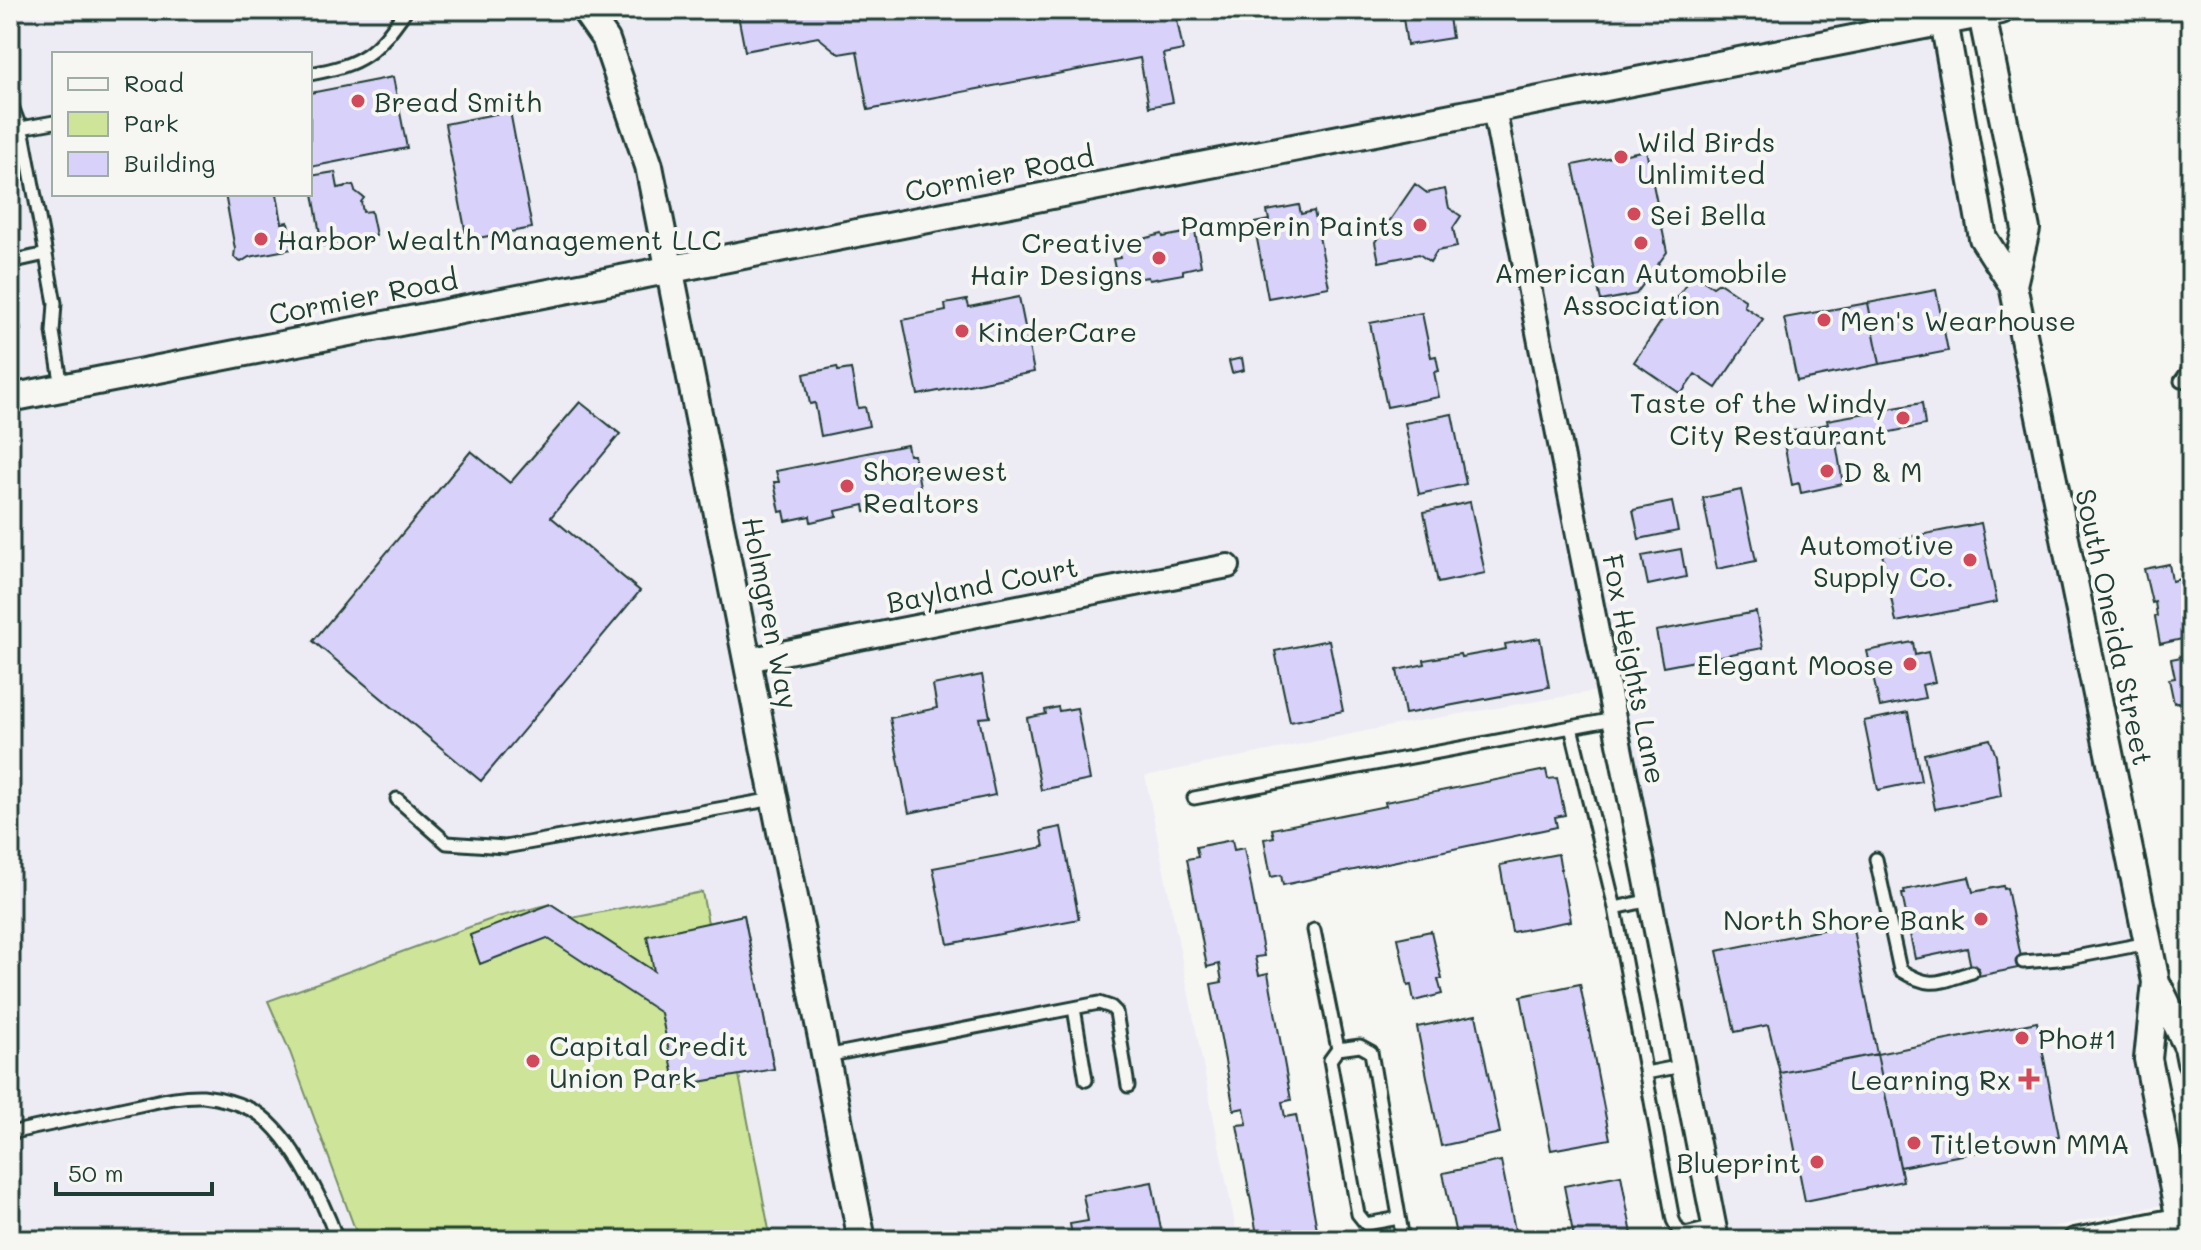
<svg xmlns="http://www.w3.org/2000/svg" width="2201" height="1250" font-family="Mali,sans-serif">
	<rect width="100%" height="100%" fill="#f6f6f2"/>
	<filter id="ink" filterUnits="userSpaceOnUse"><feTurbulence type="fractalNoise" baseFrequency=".0125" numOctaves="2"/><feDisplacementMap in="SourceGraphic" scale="16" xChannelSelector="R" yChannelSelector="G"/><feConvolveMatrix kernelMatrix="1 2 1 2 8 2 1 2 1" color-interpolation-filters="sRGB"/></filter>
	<g filter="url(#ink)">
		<!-- built -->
		<path fill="#edebf4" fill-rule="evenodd" d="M10,10H2001L1944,21L1983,238L2013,285L2149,943L2148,1059L2176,1202L1987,1240H1717L1608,689L1395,725L1145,776L1238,1240H10ZM54,54H310V194H54Z"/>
		<!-- green -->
		<path fill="#cde499" stroke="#769066" stroke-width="2" d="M702,892L708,923L744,915L774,1069L739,1075L771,1240H359L290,1052L268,1001L497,917L551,904L572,918Z"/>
		<!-- building -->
		<path fill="#d8d1f9" stroke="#1f3d34" stroke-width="2" d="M737,10H1175L1183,50L1163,54L1173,102L1149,107L1140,58L868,110L857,51L839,54L818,37L745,51Z
			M1399,10H1448L1452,38L1407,45L1403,18H1400Z
			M393,77L407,148L310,167V93Z
			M510,111L532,228L467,240L445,124Z
			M1646,150L1667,252L1636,294L1601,301L1573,165Z
			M335,172L338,188L353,185L355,191L364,198L361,202L363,212L371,211L376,235L322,246L310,176Z
			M1415,184L1427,193L1445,189L1449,208L1461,216L1453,228L1457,247L1437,251L1430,262L1419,254L1379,262L1375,242Z
			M225,194H277L282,223L288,222L292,249L249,257L241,262L237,260L234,257L235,249Z
			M1299,205L1301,214L1314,211L1329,287L1268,298L1254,223L1269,220L1267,211Z
			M1195,231L1201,266L1183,270V274L1149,280L1148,277L1124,281V278L1117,279L1113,259L1120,258L1117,246L1162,234L1163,237Z
			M10,272L21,330L10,332Z
			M1693,274L1713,287L1719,283L1745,300L1744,306L1763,319L1716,388L1695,374L1681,394L1634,362Z
			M1936,290L1948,351L1880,364L1868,303Z
			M1019,297L1034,372L918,395L903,320L946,311L945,304L967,300L969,307Z
			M1868,303L1880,364L1797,381L1784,318Z
			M1422,313L1431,357L1436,356L1439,371L1434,372L1439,397L1387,407L1370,323Z
			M1242,358L1244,370L1232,373L1229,361Z
			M837,367L838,371L851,369L858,408L865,407L869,426L821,436L815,403L810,404L804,374Z
			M580,402L620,434L551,517L640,591L481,781L313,641L471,451L510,483Z
			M1922,403L1925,425L1836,443L1843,484L1801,493L1799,483L1792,485L1782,433L1828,424L1827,420Z
			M1452,414L1466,484L1419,494L1405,423Z
			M907,445L909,455H914L920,486L916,487L918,495L894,500L895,506L865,512L864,505L836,511L837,516L811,522L810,516L786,521L784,511L780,512L774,482H779L776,471Z
			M1741,490L1756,561L1717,569L1703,498Z
			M1470,502L1485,573L1438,583L1424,512Z
			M1672,502L1678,531L1639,539L1633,510Z
			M1981,523L1997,602L1896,622L1880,543Z
			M1681,549L1686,577L1648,585L1642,556Z
			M2169,564L2172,581L2188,577L2191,594L2183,596L2191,637L2160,644L2155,617L2157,616L2155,602L2152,603L2144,569Z
			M1756,612L1763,648L1663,667L1656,631Z
			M10,622L17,651L10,653Z
			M1540,638L1549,687L1405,714L1397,670L1425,664L1424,660L1460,654L1461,657L1506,649L1505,644Z
			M1329,640L1343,711L1290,722L1275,651Z
			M1913,642L1915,655L1928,652L1935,682L1922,685L1925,698L1880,707L1867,651Z
			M2191,655V720L2183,721L2179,702L2174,703L2169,679L2175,678L2171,659Z
			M982,675L990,717L979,718L995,795L909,813L890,718L937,708L933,685Z
			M1058,707L1059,711L1077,708L1090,780L1041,790L1027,718L1046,714L1045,710Z
			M1908,712L1921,781L1878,790L1864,721Z
			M1990,739L1996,756L2001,796L1935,809L1924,754Z
			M2191,740V786L2182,742Z
			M1546,770L1548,779L1557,778L1565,815L1555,817L1557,827L1283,885L1281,875L1271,877L1264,839L1274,837L1272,829L1386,806L1385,802Z
			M1061,827L1079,919L948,944L933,868L1044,847L1041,831Z
			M1232,840L1234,850L1244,848L1264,956L1255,957L1259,975L1268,973L1291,1100L1282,1102L1285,1117L1296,1115L1319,1240H1258L1237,1125L1247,1124L1244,1108L1234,1110L1211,984L1222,982L1219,964L1207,967L1187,859L1198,857L1196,847Z
			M1558,854L1571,921L1512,932L1500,865Z
			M1969,877L1973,892L2003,886L2004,889L2007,888L2023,967L1973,977L1967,948L1915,959L1902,894H1905L1904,890Z
			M551,904L654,971L647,936L744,915L774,1069L676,1086L661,1013L547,938L480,964L470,935Z
			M1852,924L1877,1054L1780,1073L1768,1025L1735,1032L1717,951Z
			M1431,931L1442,979H1438L1442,994L1414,1001L1411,985L1408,986L1398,938Z
			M1580,984L1610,1139L1551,1150L1521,996Z
			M1476,1015L1500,1133L1441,1146L1417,1027Z
			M2037,1022L2059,1136L1900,1167L1877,1054Z
			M1877,1054L1903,1181L1805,1201L1780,1073Z
			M1501,1161L1517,1240H1457L1443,1173Z
			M1621,1175L1633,1240H1566L1574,1238L1564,1186Z
			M1152,1182L1163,1240H1073L1070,1224L1088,1221L1083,1195Z"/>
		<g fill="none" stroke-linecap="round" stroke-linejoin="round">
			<!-- service casing -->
			<g stroke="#1f3d34" stroke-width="17">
				<path id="service" d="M310,74C364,64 375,54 406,10
					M10,101L24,138L55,303L53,332L62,387
					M21,128L54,122
					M10,262L46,254
					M2181,381L2191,367
					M1571,727L1615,908L1673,1220L1678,1230L1685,1234L1714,1227
					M1194,798L1614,719
					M397,799L447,843L505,847L774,799
					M1876,859L1900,970C1932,990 1939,982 1972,972
					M1615,908L1650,900
					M1314,930L1338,1049
					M2023,962L2070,958L2148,943
					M1074,1008L1086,1080
					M826,1056L1099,1003L1111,1007L1116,1012L1128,1086
					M1646,1073L1682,1066
					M10,1133C50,1124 90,1116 130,1107C154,1102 179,1095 203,1096C220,1098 235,1102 250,1109C287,1126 324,1202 337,1240
					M1399,1218L1366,1224L1358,1214L1330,1060L1338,1049L1360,1046L1371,1052L1403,1240"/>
			</g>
			<!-- minor casing -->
			<g stroke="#1f3d34" stroke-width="28">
				<path id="minor" d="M1494,109L1717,1240
					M747,660L1228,566
					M2075,1240L2191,1217"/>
			</g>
			<!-- tertiary casing -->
			<g stroke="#1f3d34" stroke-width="32">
				<path id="tertiary" d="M585,10L606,40L649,166L862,1240
					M1942,10L1983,238L2013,285L2156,982L2188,1047L2191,1062
					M1981,10L2026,229L2013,285
					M10,398L2001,10
					M2156,982L2148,1059L2184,1240"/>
			</g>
			<!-- service -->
			<use href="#service" stroke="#f6f6f2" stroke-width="11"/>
			<!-- minor -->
			<use href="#minor" stroke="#f6f6f2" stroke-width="22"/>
			<!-- tertiary -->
			<use href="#tertiary" stroke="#f6f6f2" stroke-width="26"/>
		</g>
	</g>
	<!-- markers -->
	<g fill="#d1495b" stroke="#f6f6f2" stroke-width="3">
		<circle cx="358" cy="101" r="8"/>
		<circle cx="1621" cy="157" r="8"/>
		<circle cx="1634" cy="214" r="8"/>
		<circle cx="1420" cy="225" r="8"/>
		<circle cx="261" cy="239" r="8"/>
		<circle cx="1641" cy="243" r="8"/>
		<circle cx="1159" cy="258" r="8"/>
		<circle cx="1824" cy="320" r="8"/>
		<circle cx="962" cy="331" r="8"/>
		<circle cx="1903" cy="418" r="8"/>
		<circle cx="1827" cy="471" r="8"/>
		<circle cx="847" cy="486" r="8"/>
		<circle cx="1970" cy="560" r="8"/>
		<circle cx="1910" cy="664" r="8"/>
		<circle cx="1981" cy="919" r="8"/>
		<circle cx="2022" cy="1038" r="8"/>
		<circle cx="533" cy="1061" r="8"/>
		<path d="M2025 1067h8v8h8v8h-8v8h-8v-8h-8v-8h8z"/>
		<circle cx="1914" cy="1143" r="8"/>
		<circle cx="1817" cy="1162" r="8"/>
	</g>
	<g text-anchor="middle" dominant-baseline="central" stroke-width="8" stroke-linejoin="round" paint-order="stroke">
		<!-- poi labels -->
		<g font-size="28" fill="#1f3d34" stroke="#f6f6f2" text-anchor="start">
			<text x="374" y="101">Bread Smith</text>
			<text x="1637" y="141">Wild Birds<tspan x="1637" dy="32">Unlimited</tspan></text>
			<text x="1650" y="214">Sei Bella</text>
			<text x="1404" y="225" text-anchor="end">Pamperin Paints</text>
			<text x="277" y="239">Harbor Wealth Management LLC</text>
			<text x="1143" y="242" text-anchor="end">Creative<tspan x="1143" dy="32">Hair Designs</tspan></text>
			<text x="1641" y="272" text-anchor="middle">American Automobile<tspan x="1641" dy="32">Association</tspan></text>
			<text x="1840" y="320">Men's Wearhouse</text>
			<text x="978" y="331">KinderCare</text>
			<text x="1887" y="402" text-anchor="end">Taste of the Windy<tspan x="1887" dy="32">City Restaurant</tspan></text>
			<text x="863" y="470">Shorewest<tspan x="863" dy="32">Realtors</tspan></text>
			<text x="1843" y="471">D &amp; M</text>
			<text x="1954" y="544" text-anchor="end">Automotive<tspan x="1954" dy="32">Supply Co.</tspan></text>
			<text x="1894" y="664" text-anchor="end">Elegant Moose</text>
			<text x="1965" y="919" text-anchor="end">North Shore Bank</text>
			<text x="2038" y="1038">Pho#1</text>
			<text x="549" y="1045">Capital Credit<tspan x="549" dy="32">Union Park</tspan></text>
			<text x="2011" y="1079" text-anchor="end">Learning Rx</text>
			<text x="1930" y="1143">Titletown MMA</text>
			<text x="1801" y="1162" text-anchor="end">Blueprint</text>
		</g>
		<!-- street labels -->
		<g font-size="28" fill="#1f3d34" stroke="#f6f6f2">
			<text transform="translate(999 173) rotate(-11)">Cormier Road</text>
			<text transform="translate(363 296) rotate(-11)">Cormier Road</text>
			<text transform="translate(982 584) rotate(-11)">Bayland Court</text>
			<text transform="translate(771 613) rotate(79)">Holmgren Way</text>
			<text transform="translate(2115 627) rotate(78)">South Oneida Street</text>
			<text transform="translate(1635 669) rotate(79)">Fox Heights Lane</text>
		</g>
	</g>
	<!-- margin -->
	<rect width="2201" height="1250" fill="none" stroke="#f6f6f2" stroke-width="40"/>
	<rect x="20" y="20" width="2161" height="1210" fill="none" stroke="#1f3d34" stroke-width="3" filter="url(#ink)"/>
	<!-- legend -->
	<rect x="52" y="52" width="260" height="144" fill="#f6f6f2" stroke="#a0aca6" stroke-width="2"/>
	<rect x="68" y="78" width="40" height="12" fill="#f6f6f2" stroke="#a0aca6" stroke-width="2"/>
	<text x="124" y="92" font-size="24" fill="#1f3d34">Road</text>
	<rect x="68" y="112" width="40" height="24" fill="#cde499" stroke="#a0aca6" stroke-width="2"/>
	<text x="124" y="132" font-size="24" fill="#1f3d34">Park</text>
	<rect x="68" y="152" width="40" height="24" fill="#d8d1f9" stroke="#a0aca6" stroke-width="2"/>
	<text x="124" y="172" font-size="24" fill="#1f3d34">Building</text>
	<!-- scale -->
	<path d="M56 1182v12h156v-12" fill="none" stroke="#1f3d34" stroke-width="4"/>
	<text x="68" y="1182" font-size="24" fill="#1f3d34" stroke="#f6f6f2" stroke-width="6" paint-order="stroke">50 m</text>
</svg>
